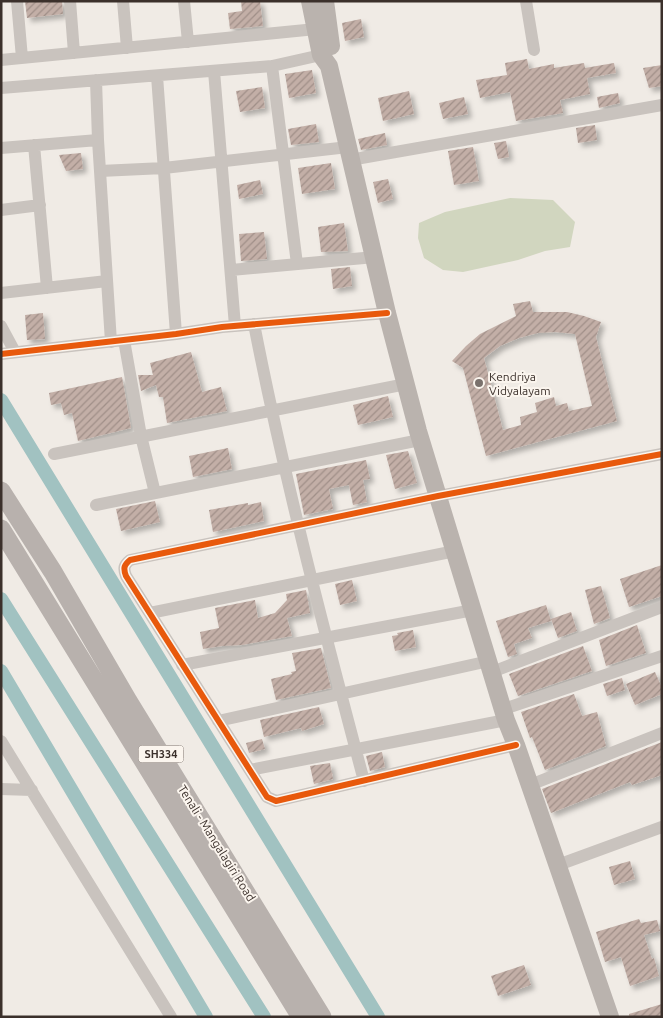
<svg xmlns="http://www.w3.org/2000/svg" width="663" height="1018" font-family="Ubuntu,sans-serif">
	<defs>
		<pattern id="building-hatch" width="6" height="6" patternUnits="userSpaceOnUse" patternTransform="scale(1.25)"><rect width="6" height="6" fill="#c3afa7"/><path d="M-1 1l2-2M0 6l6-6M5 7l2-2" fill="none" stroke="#a08f88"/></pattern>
		<filter id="shadow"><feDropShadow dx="4" dy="4" stdDeviation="2.5" flood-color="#0004"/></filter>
	</defs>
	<rect width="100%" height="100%" fill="#f0ebe5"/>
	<!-- pitch -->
	<path fill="#d1d6bf" d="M510,198L553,200L575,222L570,247L545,251L518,260L463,272L443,270L424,258L418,238L419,223L445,212Z"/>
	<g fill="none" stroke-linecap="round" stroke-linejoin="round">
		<!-- canal -->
		<path stroke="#a1c2c1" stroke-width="14" d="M1,400L378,1017
			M1,599L264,1017
			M1,671L206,1017"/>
	</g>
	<!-- building -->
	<path fill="url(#building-hatch)" fill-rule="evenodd" filter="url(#shadow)" d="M25,1H62L63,14L27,18Z
		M241,1H260L263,26L230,29L228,13L242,11Z
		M361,19L364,37L345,41L342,23Z
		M527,59L529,69L554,64V68L584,63L585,68L614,63L616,73L587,78L590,94L560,100L563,113L516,121L510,92L480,98L476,80L507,75L505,63Z
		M662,65V86L649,88L643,68Z
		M312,70L316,93L289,98L285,74Z
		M262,87L265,108L240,112L236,91Z
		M409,91L414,114L383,121L378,98Z
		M618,93L620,103L599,108L597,97Z
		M464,97L468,114L443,119L439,103Z
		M316,124L319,142L291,145L288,129Z
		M595,125L597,140L578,143L576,128Z
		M385,133L387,145L361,150L358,139Z
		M506,141L509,157L498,159L494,143Z
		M473,147L479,181L454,185L448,151Z
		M81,153L83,169L66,171L59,155Z
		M331,163L335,189L302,194L298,168Z
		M388,179L393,199L378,203L373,182Z
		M260,180L263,194L239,199L237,185Z
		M344,223L348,251L321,252L318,227Z
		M264,232L267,259L241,261L239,234Z
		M350,267L352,286L333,289L331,269Z
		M530,301L533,312H567L584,316L601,322L596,337L617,421L486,456L463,368L452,361L466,346L480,334L516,316L513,304ZM555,332L575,334L592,406L569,411L567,403L556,406L554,397L535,403L537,412L520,417L521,425L503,430L484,358L500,346L519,338L538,333Z
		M43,313L45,339L27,340L25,315Z
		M191,352L202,392L221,387L227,411L167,423L163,397H159L156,385L141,391L138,375H153L150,363Z
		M122,377L131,428L78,441L72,413L64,415L61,403L51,405L49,393Z
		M388,396L393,417L358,425L353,405Z
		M228,448L232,469L193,477L189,456Z
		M408,451L417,483L395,489L386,455Z
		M366,460L370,479L363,480L367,502L353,505L349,485L329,489L333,509L304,515L296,474Z
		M155,501L160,522L121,531L116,509Z
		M261,502L264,521L213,532L209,510L248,503V505Z
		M662,565V596L629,607L620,579Z
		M352,580L357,601L340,605L335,584Z
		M601,586L610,618L594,624L585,590Z
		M306,590L310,613L287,618L292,636L242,645L222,646L203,649L200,632L219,628L215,608L255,600L258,618L275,613L287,600L286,594Z
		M546,605L551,621L528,628L532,638L514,644L517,654L508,657L496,621Z
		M571,612L577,631L558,638L551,619Z
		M637,625L646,653L606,666L599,640Z
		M413,630L416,647L395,651L392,636L398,635L397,633Z
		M583,646L592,671L518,696L509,674Z
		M321,648L331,688L276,700L271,679L292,674L291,672L296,671L292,653Z
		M655,672L662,688V694L635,705L626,684Z
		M622,678L625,690L607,696L603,684Z
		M574,694L582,716L597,712L606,746L545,770L532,737L530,738L521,712Z
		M319,707L324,724L302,731L301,728L264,737L260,720Z
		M262,739L265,749L249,753L246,743Z
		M662,742V775L632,785L630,782L551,813L542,789Z
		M382,752L385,767L370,771L366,756Z
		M330,763L333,779L314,784L310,766Z
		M630,861L635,879L614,885L609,867Z
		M639,919L641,923L657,920L660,931L644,935L652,959L654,958L659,976L630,986L621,957L605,962L596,932Z
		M524,965L531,985L498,996L491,976Z
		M662,1004V1017H629V1014Z"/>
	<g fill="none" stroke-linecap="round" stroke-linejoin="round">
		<!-- street -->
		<path stroke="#c9c3be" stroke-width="12" d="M17,1L22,58
			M70,1L74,53
			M123,1L127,48
			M184,1L188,42
			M526,1L534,50
			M1,60L316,29
			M272,66L297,264
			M214,71L235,326
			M157,76L176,334
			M96,80L98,140L111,342
			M1,88L272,66L321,55
			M34,145L47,288
			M1,148L98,140
			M350,160L662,105
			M100,171L164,168L348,147
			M1,210L40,205
			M231,270L375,257
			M1,293L107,281
			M254,324C284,478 324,630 364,781
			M1,326L15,352
			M124,340L141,436L155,493
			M1,354L176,334L222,327L387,313
			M54,454L406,384
			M96,505L420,440
			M150,613L455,551
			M182,665L473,610
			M492,672L662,607
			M504,709L662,656
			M218,721L489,661
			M1,741L171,1017
			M516,745L276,801L267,797L126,576C123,568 124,565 130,560L438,496L662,454
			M250,770L506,720
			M530,785L662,733
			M1,789L32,790
			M558,865L662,827"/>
		<!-- secondary -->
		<path stroke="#bab3ae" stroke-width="18" d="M310,1L321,55L329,66L387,313L418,431L506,720L516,745L610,1017
			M325,1L331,46"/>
		<!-- primary -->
		<path stroke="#b8b1ad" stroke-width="19" d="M1,491L53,572L128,701L322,1017
			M1,529L301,1017"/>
		<!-- cycleway casing -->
		<g stroke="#fbf5ee" stroke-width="9">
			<path id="cycleway" d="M1,354L176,334L222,327L387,313
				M516,745L276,801L267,797L126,576C123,568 124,565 130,560L438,496L662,454"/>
		</g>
		<!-- cycleway -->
		<use href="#cycleway" stroke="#e8590c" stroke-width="6"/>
	</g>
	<!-- markers -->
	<circle fill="#7a716c" stroke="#fbf5ee" stroke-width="2" cx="479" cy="383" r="5"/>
	<g text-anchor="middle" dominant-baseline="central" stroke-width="4" stroke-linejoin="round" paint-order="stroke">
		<!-- shield labels -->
		<rect fill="#fbf5ee" stroke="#756b66" stroke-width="1" x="138.5" y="745.5" width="45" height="17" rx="4"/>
		<g font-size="11" font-weight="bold" fill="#3b302b">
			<text x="161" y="754">SH334</text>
		</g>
		<!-- poi labels -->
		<g font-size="12" fill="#3b302b" stroke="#fbf5ee" text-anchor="start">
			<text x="489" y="376">Kendriya<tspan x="489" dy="14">Vidyalayam</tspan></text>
		</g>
		<!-- street labels -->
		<g font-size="12" fill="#3b302b" stroke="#fbf5ee">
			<text transform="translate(217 843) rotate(58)">Tenali - Mangalagiri Road</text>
		</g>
	</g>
	<!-- border -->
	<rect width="663" height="1018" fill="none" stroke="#3b302b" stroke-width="5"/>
</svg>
